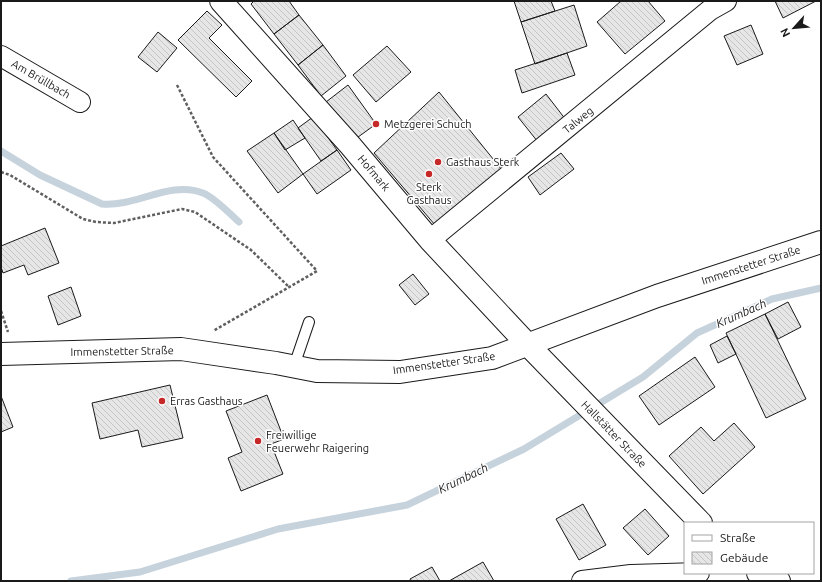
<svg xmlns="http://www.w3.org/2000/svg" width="822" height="582" font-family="Ubuntu,sans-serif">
	<defs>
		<pattern id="building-back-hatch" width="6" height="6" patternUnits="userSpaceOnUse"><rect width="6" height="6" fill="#e6e6e6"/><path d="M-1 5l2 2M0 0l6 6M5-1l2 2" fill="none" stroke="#c5c5c5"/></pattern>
	</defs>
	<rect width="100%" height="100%" fill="#fff"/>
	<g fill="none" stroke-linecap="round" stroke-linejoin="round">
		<!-- stream -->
		<path stroke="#c6d2dc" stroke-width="7" d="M1,151L40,175L102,204C136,207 170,180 203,193C214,197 230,214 239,222
			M71,581L140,572L278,529L407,505L524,449L643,377L697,333L772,299L821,288"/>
	</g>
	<!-- building -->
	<path fill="url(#building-back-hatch)" stroke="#1a1a1a" d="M254,1H289L299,15L274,34L251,4Z
		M514,1H551L555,11L521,22Z
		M621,1H648L665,21L625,54L597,22Z
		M775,1H816L783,18Z
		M574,5L587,46L535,64L521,22Z
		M207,11L222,25L209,38L252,81L236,97L178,40Z
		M299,15L323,45L298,65L274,34Z
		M751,25L763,54L737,65L724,36Z
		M158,32L177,48L157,72L138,57Z
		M323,45L346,76L321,96L298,65Z
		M387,46L411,72L376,102L353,75Z
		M567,53L575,75L522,93L515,70Z
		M348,85L376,124L354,140L326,102Z
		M439,92L502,170L435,225L374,153Z
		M546,94L566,120L538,142L518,117Z
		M313,117L337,150L321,161L298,128Z
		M293,120L305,138L285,150L274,133Z
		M274,133L303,174L278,193L247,151Z
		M337,150L351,170L317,194L303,174Z
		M561,153L574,169L540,195L528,177Z
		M45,228L59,263L28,275L24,265L3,273L1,267V246Z
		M413,274L429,294L415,305L399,285Z
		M71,287L81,316L58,325L48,296Z
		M788,302L801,327L778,339L765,314Z
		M765,314L806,399L766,418L726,333Z
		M727,336L736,354L718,363L710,345Z
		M695,357L715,387L659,425L639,396Z
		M170,385L183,438L142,447L138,430L100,439L92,403Z
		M267,395L284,439L271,444L283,474L241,491L228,458L242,452L226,411Z
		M1,396L13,427L1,432Z
		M734,423L755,447L703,494L669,456L701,427L714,441Z
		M583,504L606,545L579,560L556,519Z
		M645,509L669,536L648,555L623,528Z
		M483,562L494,581H449Z
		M432,567L440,581H411L410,579Z"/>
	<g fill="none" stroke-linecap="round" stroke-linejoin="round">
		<!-- lane casing -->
		<g stroke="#1a1a1a" stroke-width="12">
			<path id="lane" d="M294,366L309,322"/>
		</g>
		<!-- street casing -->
		<g stroke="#1a1a1a" stroke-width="22">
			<path id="street" d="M1,56L80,102
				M430,240L710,10L726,1
				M582,581L631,575L699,573"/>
		</g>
		<!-- secondary casing -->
		<g stroke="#1a1a1a" stroke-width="24">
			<path id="secondary" d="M221,1L350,145L430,240L528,345L701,523
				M1,354L181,349L276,363L317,371L400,372L492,358L657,296L821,242
				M758,573L762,577L779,581"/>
		</g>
		<!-- path -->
		<path stroke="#5f5f5f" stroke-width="2.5" stroke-dasharray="3 2" stroke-linecap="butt" d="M177,85L213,157L317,271L213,331
			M1,172L10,175L83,219L96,222L114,223L182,209L195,212L251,250L289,287
			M1,311L8,332"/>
		<!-- lane -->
		<use href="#lane" stroke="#fff" stroke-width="10"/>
		<!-- street -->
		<use href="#street" stroke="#fff" stroke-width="20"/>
		<!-- secondary -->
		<use href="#secondary" stroke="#fff" stroke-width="22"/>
	</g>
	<!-- markers -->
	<g fill="#c62828" stroke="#fff" stroke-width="1.5">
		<circle cx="376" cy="124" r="4"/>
		<circle cx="438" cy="162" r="4"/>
		<circle cx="429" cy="174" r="4"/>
		<circle cx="162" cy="401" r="4"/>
		<circle cx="258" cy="441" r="4"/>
	</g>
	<g text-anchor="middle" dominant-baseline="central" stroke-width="3" stroke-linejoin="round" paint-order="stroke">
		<!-- street labels -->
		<g font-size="11" fill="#1a1a1a" stroke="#fff">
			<text transform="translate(41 79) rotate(30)">Am Brüllbach</text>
			<text transform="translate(578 120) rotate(-39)">Talweg</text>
			<text transform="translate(374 173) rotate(50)">Hofmark</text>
			<text transform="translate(751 265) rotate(-18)">Immenstetter Straße</text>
			<text transform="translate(122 351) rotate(-1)">Immenstetter Straße</text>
			<text transform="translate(444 363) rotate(-8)">Immenstetter Straße</text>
			<text transform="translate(614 434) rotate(46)">Hallstätter Straße</text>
		</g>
		<!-- poi labels -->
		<g font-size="11" fill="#1a1a1a" stroke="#fff" text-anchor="start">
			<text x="384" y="124">Metzgerei Schuch</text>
			<text x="446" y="162">Gasthaus Sterk</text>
			<text x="429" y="187" text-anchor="middle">Sterk<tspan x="429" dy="13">Gasthaus</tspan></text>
			<text x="170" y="401">Erras Gasthaus</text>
			<text x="266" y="435">Freiwillige<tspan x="266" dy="13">Feuerwehr Raigering</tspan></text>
		</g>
		<!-- water labels -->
		<g font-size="12" font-style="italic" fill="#1a1a1a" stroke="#fff">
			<text transform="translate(741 313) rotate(-24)">Krumbach</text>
			<text transform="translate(463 478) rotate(-26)">Krumbach</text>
		</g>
	</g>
	<!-- border -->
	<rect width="822" height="582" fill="none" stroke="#1a1a1a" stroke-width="4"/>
	<!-- legend -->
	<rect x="684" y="522" width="130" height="52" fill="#ffffff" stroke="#a3a3a3"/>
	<rect x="692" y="535" width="20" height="6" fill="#ffffff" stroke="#a3a3a3"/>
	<text x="720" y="542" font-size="12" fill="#1a1a1a">Straße</text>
	<rect x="692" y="552" width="20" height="12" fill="url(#building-back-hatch)" stroke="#a3a3a3"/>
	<text x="720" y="562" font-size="12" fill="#1a1a1a">Gebäude</text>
	<!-- north arrow -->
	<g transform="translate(794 28) rotate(243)" stroke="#ffffff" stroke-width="3" paint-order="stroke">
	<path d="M0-3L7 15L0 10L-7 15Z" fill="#1a1a1a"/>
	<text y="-6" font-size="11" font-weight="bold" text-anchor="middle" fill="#1a1a1a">N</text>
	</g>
</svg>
